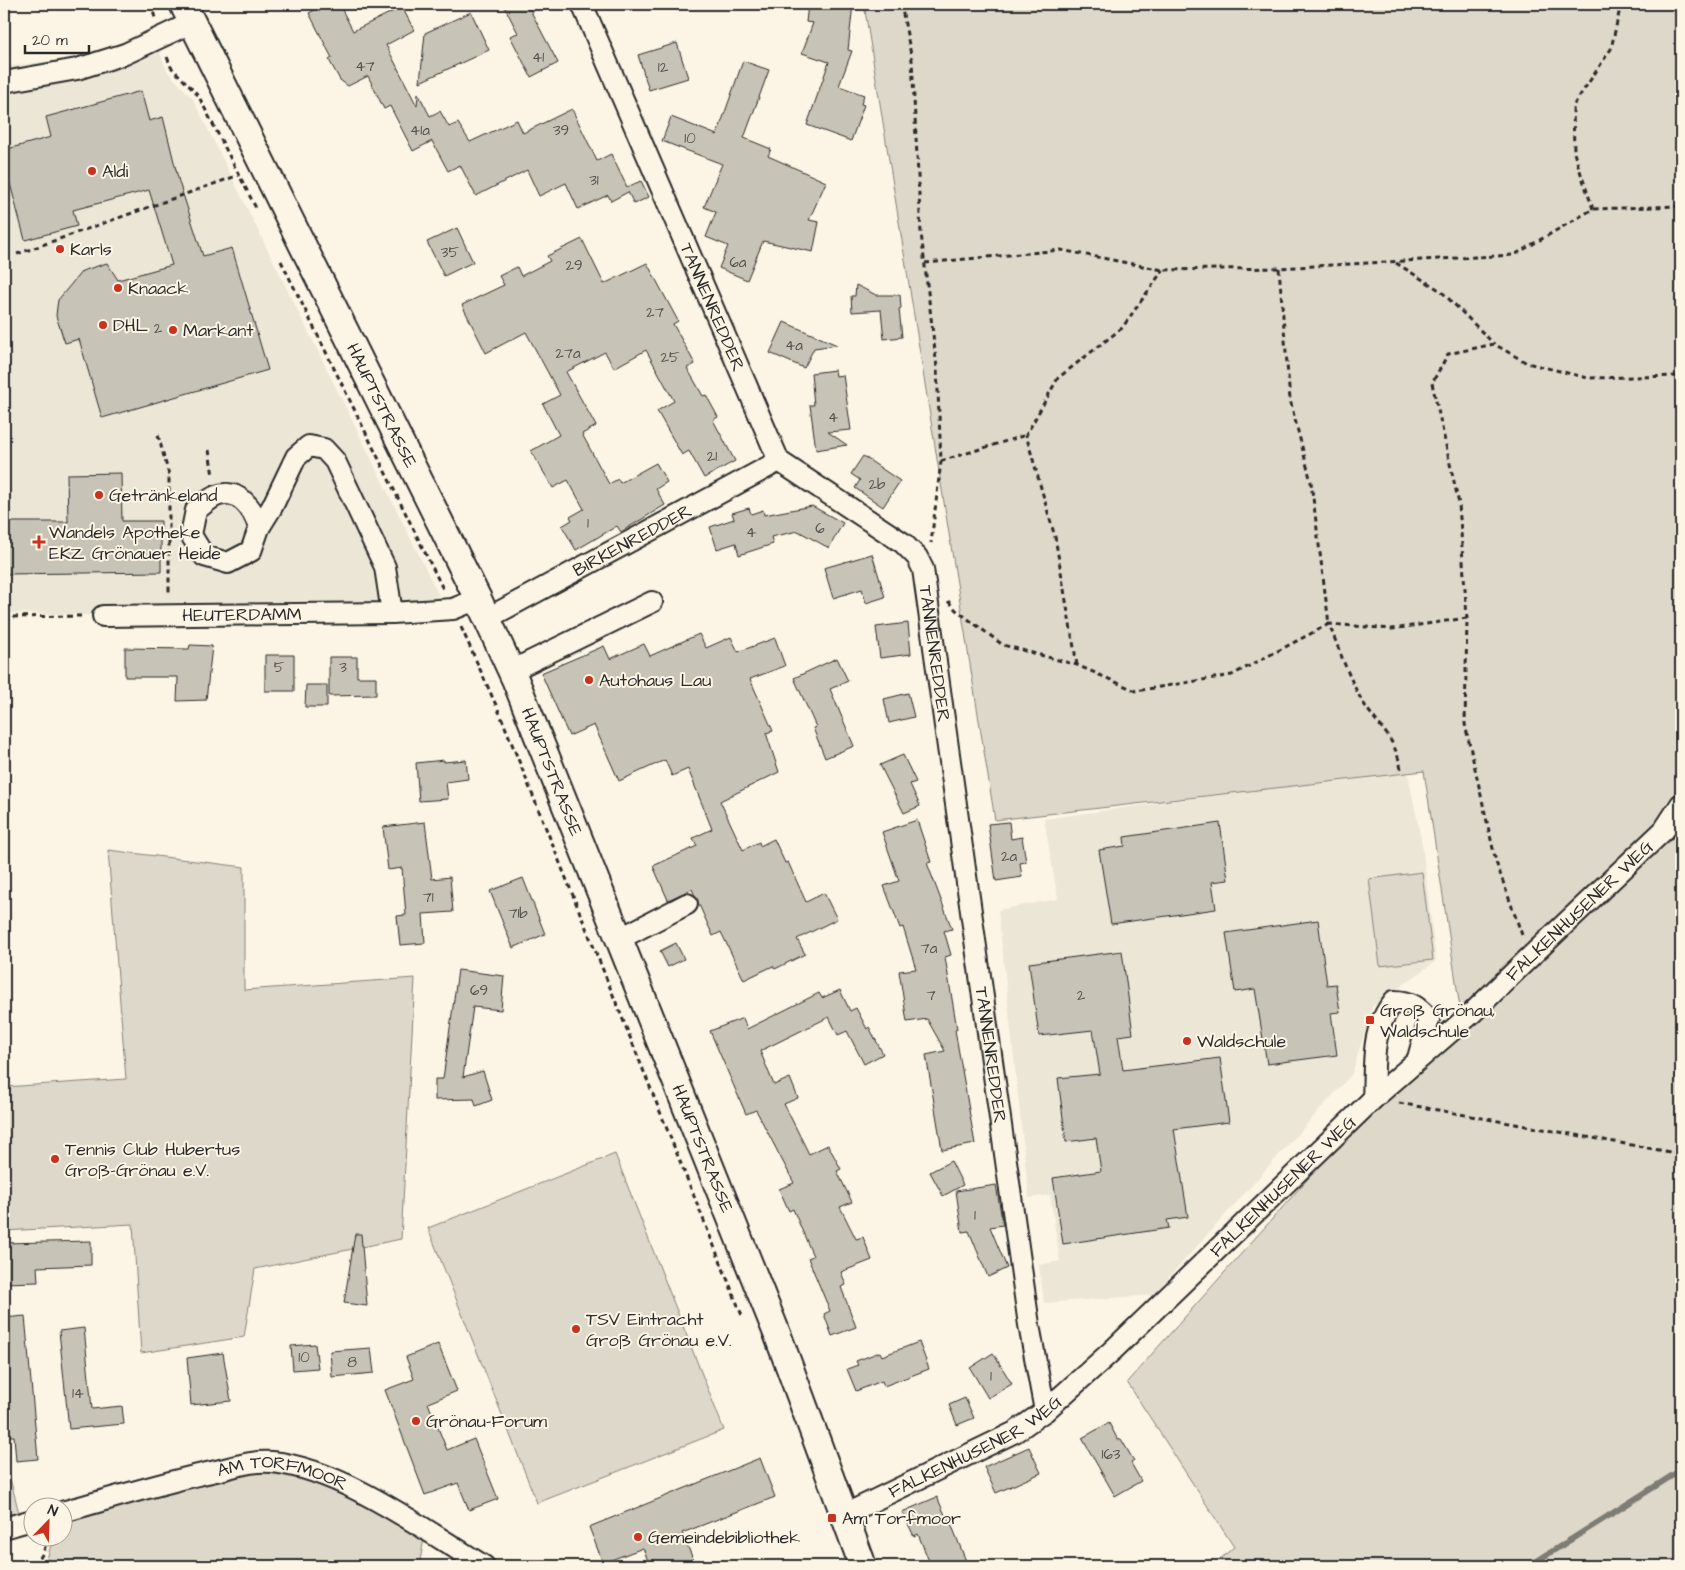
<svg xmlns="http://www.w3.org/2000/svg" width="1685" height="1570" font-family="'Architects Daughter',sans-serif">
	<rect width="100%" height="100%" fill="#fcf5e5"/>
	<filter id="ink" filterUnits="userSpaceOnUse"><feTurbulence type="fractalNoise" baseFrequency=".02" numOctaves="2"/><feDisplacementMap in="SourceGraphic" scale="10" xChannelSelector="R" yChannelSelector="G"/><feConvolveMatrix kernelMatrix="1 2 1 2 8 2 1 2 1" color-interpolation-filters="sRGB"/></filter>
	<g filter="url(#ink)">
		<!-- built -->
		<path fill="#ece6d7" d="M151,28L167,71L193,99L451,620L385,622L4,613V67L72,58L117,44Z
			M1407,768L1422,844L1436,961L1372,1007L1352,1074L1153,1295L1044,1303L1039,1265L1060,1261L1050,1195L1029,1198L998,910L1058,899L1044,819Z"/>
		<!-- green -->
		<path fill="#ded8ca" stroke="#84827a" d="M864,4H1681V1566H1212L1234,1547L1127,1382L1460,1008L1424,771L995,820Z
			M108,850L244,867V990L415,978L401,1239L255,1269L244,1337L141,1353L133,1224L4,1231V1087L126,1079Z
			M1422,872L1433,960L1380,966L1369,879Z
			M615,1154L724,1430L537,1503L428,1228Z
			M4,1455L19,1513L4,1518Z
			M283,1464L426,1528L419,1566H45L53,1538H62L63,1511Z"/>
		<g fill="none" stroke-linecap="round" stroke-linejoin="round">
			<!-- stream -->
			<path stroke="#7d7b74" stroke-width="6" d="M1529,1566L1681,1470"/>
		</g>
		<!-- building -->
		<path fill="#c8c3b7" stroke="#2b2b2b" d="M326,4H339L353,31L402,7L414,30L386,45L417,106L418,93L430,116L440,111L449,127L458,123L470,142L517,120L523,133L572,109L597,161L611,154L627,187L641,181L649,197L634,204L628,192L611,201L608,195L578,209L566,183L539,196L527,170L476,196L460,165L448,171L432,141L413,151L390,106L384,109L368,76L348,86L340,80L329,60L332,58L309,13Z
			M503,4H527L558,63L531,77L510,36L518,33Z
			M808,4H853L848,50L852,51L839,86L864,95L861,104L864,105L851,141L807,125L829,62L802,53L813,23L806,22Z
			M471,12L489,50L420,82L425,33Z
			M677,43L688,78L649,90L638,55Z
			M743,61L769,70L744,138L771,149L768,156L826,182L809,220L819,222L813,252L763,241L747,280L719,268L728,246L706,237L716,212L704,207L722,164L662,141L671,117L717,135Z
			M141,91L149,121L163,117L179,182L203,256L232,248L268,370L102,418L79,339L65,343L56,316L57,307L58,300L82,271L107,263L118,280L172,265L149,190L73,210L77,226L25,240L4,161V150L51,137L46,117Z
			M457,228L473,262L444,276L427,242Z
			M582,239L604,284L647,263L678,321L673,324L695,364L687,368L703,396L706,395L718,417L713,420L735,461L704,478L689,451L682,455L657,411L674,401L646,350L614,368L605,352L566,372L596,426L582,434L609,484L618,479L620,483L656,463L667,482L656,489L665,505L621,532L617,526L576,550L562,526L572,520L570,517L584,509L568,480L553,488L531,451L559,435L543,404L560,395L526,332L486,353L462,305L504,285L499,276L517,267L521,276L550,261L547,256Z
			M856,285L876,295H900L901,308L899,309L902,337L884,339L881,310L852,312L851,296H855Z
			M784,322L837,345L814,348L804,368L770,353Z
			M835,370L836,376L843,375L851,430L828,432L847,445L816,450L810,405H814L811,373Z
			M863,456L900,481L883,507L855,488L860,480L851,474Z
			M121,473L122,521H161V572L4,574V522H68L67,474Z
			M812,506L843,523L829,548L798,531L771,537L773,544L739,555L736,543L717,549L710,527L734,519L732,513L749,508L751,514L763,510L764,515Z
			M872,554L885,597L866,603L862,589L833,598L824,568Z
			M908,623L911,654L880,658L876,627Z
			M699,634L706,648L731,637L738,652L775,638L785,666L750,679L773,731L766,733L779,772L720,801L743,850L759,842L760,846L774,839L785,863L788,862L806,902L824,893L837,919L797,939L805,954L775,969L773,966L744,980L721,932L713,936L692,889L668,900L653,866L697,846L693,838L712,829L688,769L672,776L665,760L619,781L594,725L569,736L541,673L604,646L610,659L644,644L650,656Z
			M190,645L212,646L206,700L177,701L178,677H125V648L189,649Z
			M265,655H294V691H265Z
			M329,657H357V677H376V695L329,696Z
			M837,658L848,681L830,689L854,746L825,758L813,728L816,727L794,678Z
			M306,685H327V707H305Z
			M908,693L914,717L889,723L884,699Z
			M903,755L916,782L910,784L920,806L904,813L880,765Z
			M444,760V762L466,760L468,779L446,782L448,799L419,801L416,763Z
			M917,820L931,862L927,863L952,929L944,931L951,955L945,957L957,1029L955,1030L975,1144L942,1150L926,1055L945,1051L927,1019L907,1022L899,971L916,969L903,927L900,928L884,886L899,881L882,832Z
			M425,822L432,879L450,877L453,912L423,914L425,943L400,945L397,916L406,915L402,868L388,870L383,827Z
			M1009,822L1011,839L1022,837L1026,862L1020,863L1022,877L996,881L988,824Z
			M1220,823L1228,880L1212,882L1216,909L1111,924L1099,850L1125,846L1124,837Z
			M523,878L545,934L513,948L490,891Z
			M1318,920L1327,985L1336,984L1340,1012L1331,1013L1337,1055L1267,1064L1255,989L1235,992L1226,933Z
			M676,943L684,959L668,967L660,951Z
			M1122,951L1133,1034L1118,1036L1123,1070L1220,1058L1229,1122L1174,1129L1188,1217L1167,1220L1169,1228L1063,1244L1053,1178L1101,1171L1096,1138L1066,1142L1058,1078L1100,1074L1093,1030L1039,1036L1029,963Z
			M458,970L504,976L501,1010L473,1007L463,1077L483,1071L492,1100L476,1106L474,1099L435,1100V1079H443Z
			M840,990L850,1011L856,1008L867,1029L869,1027L883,1054L864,1064L847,1031L838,1035L829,1017L760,1051L774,1085L790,1078L798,1098L784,1104L809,1154L828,1145L841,1169L837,1171L852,1202L840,1207L856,1239L863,1237L872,1260L841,1272L846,1285L841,1287L856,1327L832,1336L824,1314L830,1311L808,1258L813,1256L793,1209L789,1211L779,1189L794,1183L756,1110L746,1114L710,1031L743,1018L747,1029L819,993L822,998Z
			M951,1161L963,1185L943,1196L930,1172Z
			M996,1185L1003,1225L990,1227L1007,1268L988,1277L969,1231L962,1232L956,1191Z
			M355,1234H361L367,1306L344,1303Z
			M91,1241V1265L37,1267L38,1282L4,1283V1243Z
			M25,1316L38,1459L16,1461L14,1436H9L4,1383V1318Z
			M84,1328L92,1409L122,1406L124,1424L69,1429L59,1331Z
			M919,1342L929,1369L884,1386L882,1381L856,1391L847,1369L858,1365L856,1361L880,1352L882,1356Z
			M315,1344L318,1368L293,1370L291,1346Z
			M438,1344L457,1391L428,1403L447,1450L474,1439L498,1499L469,1510L458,1483L425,1495L385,1390L414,1379L406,1357Z
			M371,1348L374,1373L332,1377L330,1351Z
			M223,1353L231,1401L191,1405L187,1358Z
			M993,1353L1012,1384L988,1398L970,1368Z
			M965,1398L974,1418L957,1425L949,1405Z
			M1109,1423L1118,1440L1121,1439L1134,1461L1131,1463L1141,1481L1115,1496L1082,1438Z
			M1029,1447L1041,1473L996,1493L984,1467Z
			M760,1458L775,1497L682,1533L696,1566H650L643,1548L603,1563L589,1527Z
			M937,1497L946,1517L948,1516L968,1566H931L918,1534L914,1536L902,1512Z"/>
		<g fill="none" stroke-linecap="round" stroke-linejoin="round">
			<!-- minor casing -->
			<g stroke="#2b2b2b" stroke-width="24">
				<g id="minor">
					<path id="s1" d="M582,4L779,461L903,543L917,557L923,569L1029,1325L1045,1411"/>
					<path d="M4,82L77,69L125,54L191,23"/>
					<path d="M259,528C254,509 238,487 216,496C209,499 202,506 196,510L191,535L204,556L228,563L251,551L259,528L272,507L296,457L309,446L324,449L335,461L385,567L392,613"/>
					<path id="s2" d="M103,616L392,613L453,609L478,599"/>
					<path id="s3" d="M486,619L779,461"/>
					<path d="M511,671L652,602"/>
					<path d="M619,939L687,904"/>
					<path d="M1373,1099C1375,1062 1370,1031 1394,1001C1411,1001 1418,1007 1429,1019L1418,1058"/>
					<path id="s4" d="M62,1512C113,1498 164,1482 216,1471C234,1467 253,1460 272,1462C342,1469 423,1529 484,1566"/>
					<path id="s5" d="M844,1515L1015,1432L1045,1411L1113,1350L1373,1099L1471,1014L1530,957L1664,830L1681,804"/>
					<path d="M4,1528L32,1520"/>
				</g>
			</g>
			<!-- major casing -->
			<g stroke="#2b2b2b" stroke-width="30">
				<g id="major">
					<path id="s6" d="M183,4L478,599L515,679L778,1336L863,1566"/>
				</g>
			</g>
			<!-- path -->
			<path stroke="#2b2b2b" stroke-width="3" stroke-dasharray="5 4" stroke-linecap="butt" d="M151,4L155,18
				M901,4L912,60L921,233L937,368L941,461L931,543
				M167,57L171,67L198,95L257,210
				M1593,209L1574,153L1573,106L1611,49L1621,4
				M17,254L239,175
				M281,261L443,589
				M925,263L1061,250L1163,270L1279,268L1514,255L1593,209L1681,206
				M1396,263L1441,291L1494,344
				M158,435L169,475V595
				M209,450L213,476
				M941,461L1026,435
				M948,601L956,610L1003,645L1077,665L1136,691L1232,675L1329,624L1311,482L1290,400L1279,268
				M4,617L83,616
				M461,627L500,714L743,1318
				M1077,665L1055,537L1026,435L1058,378L1122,328L1163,270
				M1401,769C1394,733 1377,727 1361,699C1348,676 1339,649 1329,624L1392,629L1467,618
				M1522,935L1496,862L1465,724L1467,618L1459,504L1432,383L1448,354L1494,344L1527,363L1588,378L1681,376
				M1399,1103L1681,1154
				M35,1566L43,1553L48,1538"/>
			<!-- minor -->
			<use href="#minor" stroke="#fcf5e5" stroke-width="20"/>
			<!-- major -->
			<use href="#major" stroke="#fcf5e5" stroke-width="26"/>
		</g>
	</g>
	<!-- markers -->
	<g fill="#c8321e" stroke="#fcf5e5" stroke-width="2">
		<circle cx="92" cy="171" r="5"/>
		<circle cx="60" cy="249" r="5"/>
		<circle cx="118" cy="288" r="5"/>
		<circle cx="103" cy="325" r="5"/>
		<circle cx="173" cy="330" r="5"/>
		<circle cx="99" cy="495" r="5"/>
		<path d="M36.5 534.5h5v5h5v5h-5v5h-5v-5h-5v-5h5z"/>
		<circle cx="589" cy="680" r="5"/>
		<rect x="1365" y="1015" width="10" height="10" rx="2.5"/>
		<circle cx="1187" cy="1041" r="5"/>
		<circle cx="55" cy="1159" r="5"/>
		<circle cx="576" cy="1329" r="5"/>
		<circle cx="416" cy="1421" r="5"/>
		<rect x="827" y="1513" width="10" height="10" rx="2.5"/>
		<circle cx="638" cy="1537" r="5"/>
	</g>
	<g text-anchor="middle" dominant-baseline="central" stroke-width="4" stroke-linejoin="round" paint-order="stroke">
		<!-- number labels -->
		<g font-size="15" fill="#52514e">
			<text x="538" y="57">41</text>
			<text x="365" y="66">47</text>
			<text x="663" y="67">12</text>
			<text x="420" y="130">41a</text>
			<text x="561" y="130">39</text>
			<text x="690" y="138">10</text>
			<text x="594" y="180">31</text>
			<text x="450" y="252">35</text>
			<text x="738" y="262">6a</text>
			<text x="574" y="265">29</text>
			<text x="655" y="312">27</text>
			<text x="158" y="328">2</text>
			<text x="794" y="345">4a</text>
			<text x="568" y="353">27a</text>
			<text x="670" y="357">25</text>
			<text x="833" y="417">4</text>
			<text x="712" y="456">21</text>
			<text x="877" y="484">2b</text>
			<text x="588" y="523">1</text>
			<text x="820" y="528">6</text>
			<text x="751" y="532">4</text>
			<text x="279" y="667">5</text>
			<text x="343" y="667">3</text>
			<text x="1009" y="856">2a</text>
			<text x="428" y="897">71</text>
			<text x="518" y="913">71b</text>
			<text x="929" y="948">7a</text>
			<text x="479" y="990">69</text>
			<text x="931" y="995">7</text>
			<text x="1081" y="995">2</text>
			<text x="975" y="1215">1</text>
			<text x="304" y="1357">10</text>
			<text x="352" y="1362">8</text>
			<text x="991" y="1376">1</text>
			<text x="78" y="1393">14</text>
			<text x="1111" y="1454">163</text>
		</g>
		<!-- poi labels -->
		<g font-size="18" fill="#2b2b2b" stroke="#fcf5e5" text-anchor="start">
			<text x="102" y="171">Aldi</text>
			<text x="70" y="249">Karls</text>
			<text x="128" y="288">Knaack</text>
			<text x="113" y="325">DHL</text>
			<text x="183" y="330">Markant</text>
			<text x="109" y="495">Getränkeland</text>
			<text x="49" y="532">Wandels Apotheke<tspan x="49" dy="21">EKZ Grönauer Heide</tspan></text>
			<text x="599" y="680">Autohaus Lau</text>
			<text x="1380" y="1010">Groß Grönau,<tspan x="1380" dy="21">Waldschule</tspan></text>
			<text x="1197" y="1041">Waldschule</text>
			<text x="65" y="1149">Tennis Club Hubertus<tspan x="65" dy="21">Groß-Grönau e.V.</tspan></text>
			<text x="586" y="1319">TSV Eintracht<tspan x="586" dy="21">Groß Grönau e.V.</tspan></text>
			<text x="426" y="1421">Grönau-Forum</text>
			<text x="842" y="1518">Am Torfmoor</text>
			<text x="648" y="1537">Gemeindebibliothek</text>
		</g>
		<!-- street labels -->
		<g font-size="18" fill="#2b2b2b" stroke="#fcf5e5">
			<text stroke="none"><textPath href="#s1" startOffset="330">TANNENREDDER</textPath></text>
			<text stroke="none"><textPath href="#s6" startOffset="448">HAUPTSTRASSE</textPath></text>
			<text stroke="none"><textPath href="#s3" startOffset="166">BIRKENREDDER</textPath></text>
			<text stroke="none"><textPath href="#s2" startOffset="139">HEUTERDAMM</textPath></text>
			<text stroke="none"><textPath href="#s1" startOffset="765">TANNENREDDER</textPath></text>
			<text stroke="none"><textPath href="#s6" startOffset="852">HAUPTSTRASSE</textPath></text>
			<text stroke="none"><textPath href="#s5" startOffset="959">FALKENHUSENER WEG</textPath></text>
			<text stroke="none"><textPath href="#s1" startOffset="1170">TANNENREDDER</textPath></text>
			<text stroke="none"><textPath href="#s6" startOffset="1258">HAUPTSTRASSE</textPath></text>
			<text stroke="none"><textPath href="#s5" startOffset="554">FALKENHUSENER WEG</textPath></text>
			<text stroke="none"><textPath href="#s5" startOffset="148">FALKENHUSENER WEG</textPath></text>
			<text stroke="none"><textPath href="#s4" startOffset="228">AM TORFMOOR</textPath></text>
		</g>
	</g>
	<!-- margin -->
	<rect width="1685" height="1570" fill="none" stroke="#fcf5e5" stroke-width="20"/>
	<rect x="10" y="10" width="1665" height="1550" fill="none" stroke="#2b2b2b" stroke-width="2" filter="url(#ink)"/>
	<!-- north arrow -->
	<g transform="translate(48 1522) rotate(23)"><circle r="24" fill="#fcf5e5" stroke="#a8a49b"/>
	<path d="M0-4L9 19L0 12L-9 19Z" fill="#c8321e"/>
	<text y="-8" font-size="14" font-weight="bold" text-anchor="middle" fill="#2b2b2b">N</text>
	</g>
	<!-- scale -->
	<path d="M25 45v8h64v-8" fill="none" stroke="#2b2b2b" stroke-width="2.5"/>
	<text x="32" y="45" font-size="15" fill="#2b2b2b" stroke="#fcf5e5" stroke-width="4" paint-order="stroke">20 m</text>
</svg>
